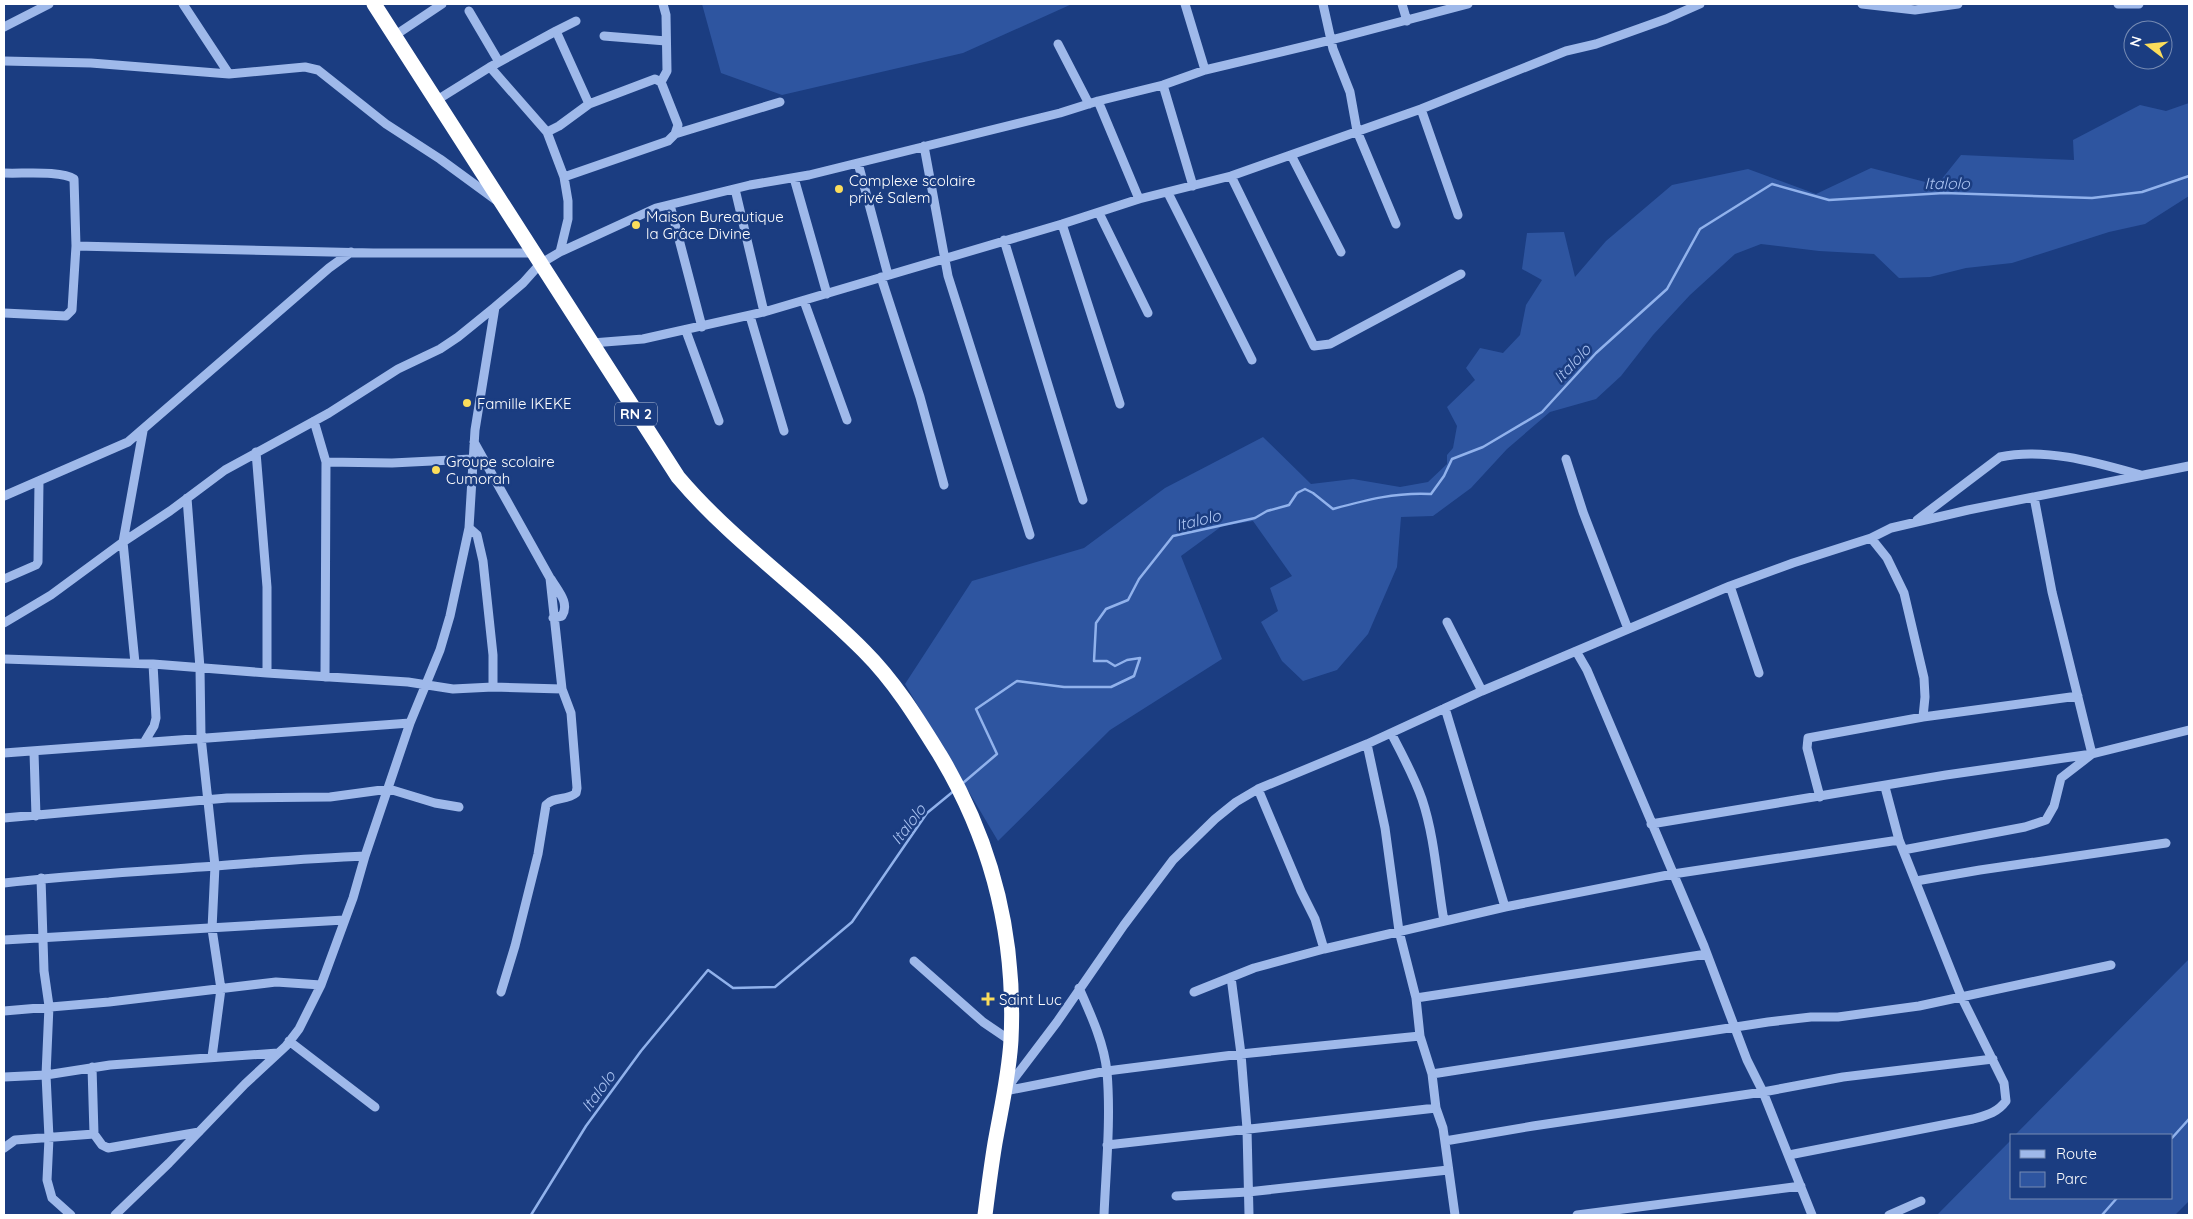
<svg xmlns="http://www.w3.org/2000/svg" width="2193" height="1219" font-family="Quicksand,sans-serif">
	<rect width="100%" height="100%" fill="#1b3d81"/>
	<!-- green -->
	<path fill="#2e55a0" d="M702,4H1072L963,53L782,95L721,73Z
		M2189,103V196L2145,224L2109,232L2012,263L1966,268L1930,277L1899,278L1874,254L1819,251L1761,244L1735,254L1690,295L1653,335L1621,376L1596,399L1550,412L1507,449L1471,488L1433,516L1401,517L1397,567L1368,634L1337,670L1303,681L1282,661L1261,622L1278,611L1270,588L1292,576L1253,521L1222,526L1181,556L1222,659L1110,730L998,841L905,684L972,581L1084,548L1165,488L1263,437L1311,484L1353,479L1400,487L1428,482L1447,464V455L1453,448L1457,426L1447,407L1475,380L1466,368L1480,348L1503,353L1520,335L1526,305L1542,280L1522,269L1527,233L1564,232L1575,277L1606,241L1672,185L1748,169L1816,194L1871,168L1937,185L1961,155L2074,160L2073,140L2140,105L2166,111Z
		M2189,959V1201L2175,1215H1937L2012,1139V1198H2172V1135H2015Z"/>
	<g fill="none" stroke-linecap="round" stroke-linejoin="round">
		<!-- stream -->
		<path stroke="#91b2ec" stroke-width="2.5" d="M963,783L997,754L976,709L1017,681L1064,687H1111L1134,676L1140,658L1127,660L1115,666L1107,661H1094L1096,623L1106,609L1128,600L1139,579L1173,536L1255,518L1267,511L1289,505L1297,493L1305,489L1313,493L1333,509C1366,500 1396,492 1431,494L1444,476L1452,459L1483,447L1542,412L1596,353L1667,289L1700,229L1772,184L1829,200L1944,193L2092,198L2142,192L2189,176
			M2172,1138L2189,1119
			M531,1215L586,1126L641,1051L708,970L733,988L775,987L852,922L927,813L955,790
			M2102,1215L2117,1198"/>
		<!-- minor -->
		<path stroke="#9fb9ea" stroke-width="9" d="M183,4L229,74
			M1185,4L1205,70
			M1323,4L1333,49L1350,92L1357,131L1396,224
			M1402,4L1407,21
			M1862,4L1915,10L1958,4
			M2118,4H2139
			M469,11L499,62
			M4,27L49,4
			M394,36L442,4
			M604,36L666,41
			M1058,44L1089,104
			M4,61L91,63L229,74L305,67L318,70L386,124L440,159L496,200
			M490,67L547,132L564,177L568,201V219L560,252
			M661,82L667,71L666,15L663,4
			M1163,85L1193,186
			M437,100L490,67L556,31
			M1098,101L1139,199
			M1421,109L1458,215
			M547,132L559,126L589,104L556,31L576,21
			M675,134L780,102
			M924,146L948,276L1030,535
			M1291,155L1341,252
			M858,163L888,275
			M4,173C21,174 61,170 74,179L76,246L72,310L66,316L4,313
			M1231,176L1314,346L1330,344L1461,274
			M564,177L668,141L675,134L678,125L661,82L655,79L589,104
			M794,178L827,294
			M735,189L764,312
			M1168,193L1252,360
			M670,205L702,327
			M1099,213L1148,313
			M1062,224L1120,404
			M1004,240L1083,500
			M76,246L373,253H533
			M881,277L920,397L944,485
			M804,301L847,420
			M750,316L784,431
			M686,331L719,421
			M592,343L643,339L764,312L1062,224L1139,199L1231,176L1421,109L1566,51L1596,44L1666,19L1700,4
			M314,421L326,462L325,677
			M474,442L550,578L562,689L571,713L577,788L576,793C567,801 554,796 546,805L538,854L515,946L501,992
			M256,452L267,587V673
			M1566,459L1583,512L1628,629
			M326,462L392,463L472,459
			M4,496L128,442L329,268L351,252
			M187,498L200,668L201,737L215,866L212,929L221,989L212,1057
			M1917,520L2000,457C2045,447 2098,463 2141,475
			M469,528L477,535L483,561L493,655V687
			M1871,538L1887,558L1904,593L1924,678L1925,697L1923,717
			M4,579L36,565L38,562L39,481
			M551,579C558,591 570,603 562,616L553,618
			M1730,586L1759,673
			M1447,622L1482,691
			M4,623L51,595L123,542L143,431
			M1576,651L1587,670L1704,946L1747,1060L1763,1092L1812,1215
			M4,659L153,664L267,673L408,682L453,689L493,687L562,689
			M135,663L123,542L170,511L225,470L329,413L398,369L440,349L458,337L495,307
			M1445,708L1505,907
			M1391,733C1402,754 1414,776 1422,799C1435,838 1437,881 1444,921
			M145,741L154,726L156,718L153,664
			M1367,744L1385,828L1399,931L1416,998L1420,1036L1432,1074L1436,1108L1443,1128L1455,1215
			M34,752L36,816
			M4,753L410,723
			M1258,789L1301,891L1315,919L1324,949
			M1820,797L1807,748L1808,738L1923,717L2078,696
			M4,818L227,798L330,797L389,789L435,803L459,807
			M1651,824L1946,775L2092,754L2189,730
			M1903,850L2025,827L2046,820L2054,806L2061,778L2092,754L2052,592L2034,497
			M41,878L44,971L49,1006L46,1075L49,1138L47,1180L52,1198L71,1215
			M1916,881L1980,870L2166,843
			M4,883C69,875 135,872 201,867C256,863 310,858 365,856
			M4,940L344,920
			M914,961L983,1022L1011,1041
			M1231,977L1241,1054L1247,1129L1249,1215
			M1079,988C1091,1015 1104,1043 1107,1072C1111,1119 1106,1168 1104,1215
			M1194,992L1254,968L1324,949L1505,907L1673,874L1899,840
			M1416,998L1707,954
			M4,1011L109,1002L276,982L321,985
			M289,1041L375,1107
			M92,1067L94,1134L102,1145L108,1148L199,1132
			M1432,1074L1768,1022L1811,1017H1838L1919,1006L2111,965
			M4,1077L46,1075L110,1065L278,1053
			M1007,1088L1057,1022L1124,925L1173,860L1215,819L1236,802L1258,789L1367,744L1482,691L1730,586L1793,563L1871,538L1891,528L1968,510L2189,466
			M1005,1091L1107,1071L1241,1054L1420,1036
			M1445,1141L1533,1126L1763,1092L1843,1077L1993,1059
			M1107,1145L1436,1108
			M4,1148L15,1140L94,1134
			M1789,1155L1973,1119C1987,1115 1997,1113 2006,1101L2004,1083L1961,996L1899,840L1885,787
			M1176,1196L1248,1192L1448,1170
			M115,1215L169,1163L245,1084L286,1046L299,1029L321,985L353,898L365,856L410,723L440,650L450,616L469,528L475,430L495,307L523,283L540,264L560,252L656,208L750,185L809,175L1060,113L1098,101L1163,85L1205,70L1331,40L1468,4
			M1577,1215L1801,1186
			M1889,1215L1921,1201"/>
		<!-- highway -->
		<path stroke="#fff" stroke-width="15" d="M374,4L678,477C733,542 804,590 864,651C895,682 917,718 940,755C993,843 1016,937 1011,1040C1009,1075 1001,1109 995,1143C991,1167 988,1191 985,1215"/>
	</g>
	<!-- markers -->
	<g fill="#fbdd5b" stroke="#1b3d81" stroke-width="2">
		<circle cx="839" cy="189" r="5"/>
		<circle cx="636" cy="225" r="5"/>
		<circle cx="467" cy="403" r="5"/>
		<circle cx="436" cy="470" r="5"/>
		<path d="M985.5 991.5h5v5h5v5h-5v5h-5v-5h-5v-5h5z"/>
	</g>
	<g text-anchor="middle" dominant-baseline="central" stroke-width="5" stroke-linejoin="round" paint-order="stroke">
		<!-- shield labels -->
		<rect fill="#1b3d81" stroke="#bbc5d9" stroke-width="1" x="615" y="402.5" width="42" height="23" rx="4"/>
		<g font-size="14" font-weight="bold" fill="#fff">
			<text x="636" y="414">RN 2</text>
		</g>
		<!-- poi labels -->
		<g font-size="15" fill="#fff" stroke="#1b3d81" text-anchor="start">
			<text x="849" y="180">Complexe scolaire<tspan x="849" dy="17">privé Salem</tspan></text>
			<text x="646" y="216">Maison Bureautique<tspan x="646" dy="17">la Grâce Divine</tspan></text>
			<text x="477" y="403">Famille IKEKE</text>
			<text x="446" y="461">Groupe scolaire<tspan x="446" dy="17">Cumorah</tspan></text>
			<text x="999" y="999">Saint Luc</text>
		</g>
		<!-- water labels -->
		<g font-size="16" font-style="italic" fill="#aac3f2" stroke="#1b3d81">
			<text x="1947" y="183">Italolo</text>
			<text transform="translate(1572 363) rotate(-47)">Italolo</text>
			<text transform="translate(1198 520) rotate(-14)">Italolo</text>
			<text transform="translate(908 824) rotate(-53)">Italolo</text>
			<text transform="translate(598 1091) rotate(-54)">Italolo</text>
		</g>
	</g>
	<!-- border -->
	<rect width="2193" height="1219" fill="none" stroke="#ffffff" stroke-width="10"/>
	<!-- legend -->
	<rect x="2010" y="1134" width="162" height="65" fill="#1b3d81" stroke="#768bb3"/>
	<rect x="2020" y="1150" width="25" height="8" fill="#9fb9ea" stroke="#768bb3"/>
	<text x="2056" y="1159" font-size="15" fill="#ffffff">Route</text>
	<rect x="2020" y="1172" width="25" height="15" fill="#2e55a0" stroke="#768bb3"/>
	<text x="2056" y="1184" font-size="15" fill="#ffffff">Parc</text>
	<!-- north arrow -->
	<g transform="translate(2148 45) rotate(286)"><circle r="24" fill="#1b3d81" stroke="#768bb3"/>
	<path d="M0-4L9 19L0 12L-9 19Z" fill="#fbdd5b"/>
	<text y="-8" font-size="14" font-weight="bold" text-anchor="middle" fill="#ffffff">N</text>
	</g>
</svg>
